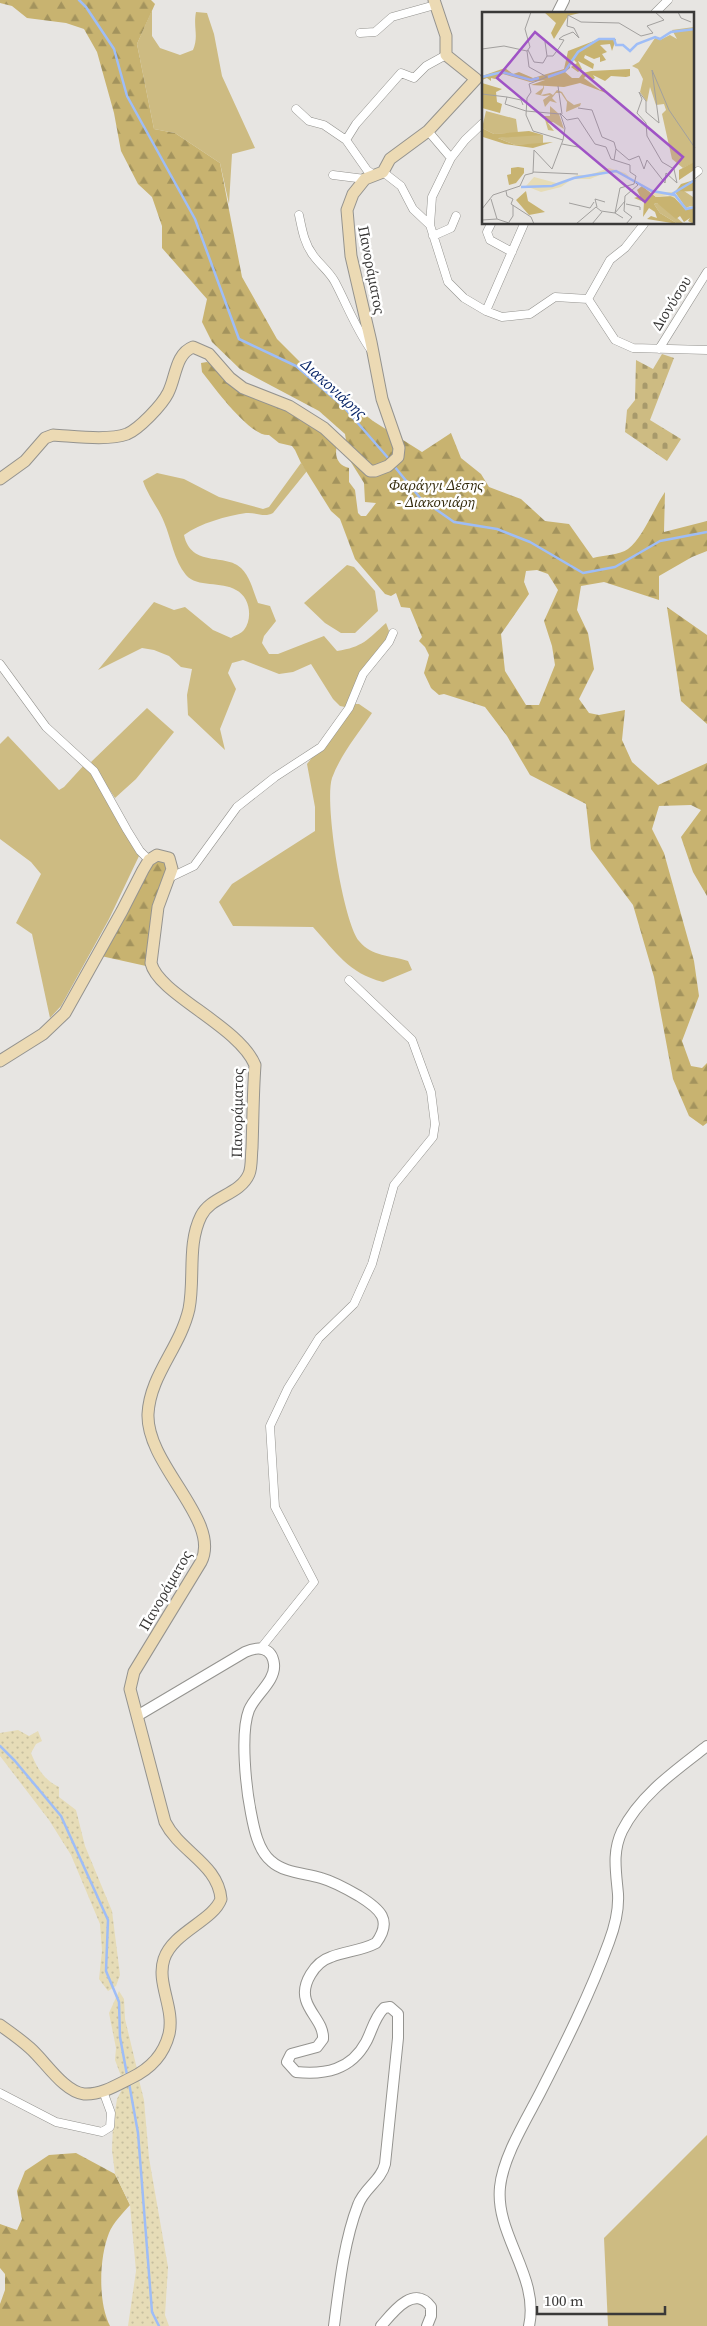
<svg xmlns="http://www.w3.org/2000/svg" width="707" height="2326" font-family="'Source Serif 4',serif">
	<defs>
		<pattern id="forest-firs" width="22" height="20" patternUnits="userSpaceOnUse" patternTransform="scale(1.25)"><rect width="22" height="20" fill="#c8b370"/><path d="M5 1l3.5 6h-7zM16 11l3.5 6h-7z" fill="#a3935d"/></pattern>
		<pattern id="sand-dots" width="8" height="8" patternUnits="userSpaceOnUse" patternTransform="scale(1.25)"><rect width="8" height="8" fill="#e6dcb7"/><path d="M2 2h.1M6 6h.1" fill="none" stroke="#c6be9e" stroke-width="1.8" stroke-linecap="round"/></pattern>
		<pattern id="cemetery-stones" width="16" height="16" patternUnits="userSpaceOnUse" patternTransform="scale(1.25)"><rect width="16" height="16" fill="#cdbb82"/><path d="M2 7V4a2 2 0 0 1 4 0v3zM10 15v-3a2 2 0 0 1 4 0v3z" fill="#a7996b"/></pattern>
	</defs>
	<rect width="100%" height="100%" fill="#e7e5e2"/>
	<!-- green -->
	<path fill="#cdbb82" d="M152,10V36L160,48L180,55L193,50C199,36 193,27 196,12L207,13L214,34L222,76L255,148L232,154L229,204L220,163L175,133L154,129L137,44Z
		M301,463L307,471L273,513C264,518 256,512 246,513C227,516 200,523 184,535C191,568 226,553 241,568C251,578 253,591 258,603L270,606L276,621L264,636L262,643L269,654H278L324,636L337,651C363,647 367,640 386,623L389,631L386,640L360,673L345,707L340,706L333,699L311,664L293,672L279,674L243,660L232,663L228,673L236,689L220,729L225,750L188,715L187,695L192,669L181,667L169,656L154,650L142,648L98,670L154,602L174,610L185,607L213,630L231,638C235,635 241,634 244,630C253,618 250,597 236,590C222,581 197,588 186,575C174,561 171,538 164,522C158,507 148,496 143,481L157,473L184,479L219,497L263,509L269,507Z
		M347,565L354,567L375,591L378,611L355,633H341L325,623L304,603Z
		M353,704H359L372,713C358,734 341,754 332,778C324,802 343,921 359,941C372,957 390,955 408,961L412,970L383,982C348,973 336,952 313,927L233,926L219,902L232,884L315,831V807L307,764Z
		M147,708L174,732L136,779L115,798L91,762Z
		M8,736L59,790L64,787L85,764L139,856L109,919L61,1006L50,1018L32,934L16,923L41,874L31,862L0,839V744Z
		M707,2135V2326H608L604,2238Z"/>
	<!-- forest -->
	<path fill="url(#forest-firs)" fill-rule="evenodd" d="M0,0H151L155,4L137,44L154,129L175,133L220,163L242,277L277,339L308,370L373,421L422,452L451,433L461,458L481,474L489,487L521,499L545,521L569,524L593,558C603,555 620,555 628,549C642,539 654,508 665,492L664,532L707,521V551L692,557L659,576V600L604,582L581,586L577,610L588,633L594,669L579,699L589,713L599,715L625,710L622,740L632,762L658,785L707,763V896L693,872L681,837L701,810L691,805L659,806L652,829L664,853L694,961L699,996L682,1041L691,1066L702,1068L707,1063V1123L703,1126L689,1116L673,1079L654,977L633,905L591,849L586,804L530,775L507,736L485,707L444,694L439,695L431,688L424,673L429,655L425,647L419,641L422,637L410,608L401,607L396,593L391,596L385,594L355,559L340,519L331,511L301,463L295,450L292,446L279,443L269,435C250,437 214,387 202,372L201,363L207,362L213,365L307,420L337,446C334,456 338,466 349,468V482L355,490L358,513L361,516H366L376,503L365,502L364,483L349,459L345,434L319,411L240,369L212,342L202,322L207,299L162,248V226L152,197L138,184L121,151L114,113L97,52L84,29L66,23L27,18L12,6L0,3ZM537,570L548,574L558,590L544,621L552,646L555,665L539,705H526L505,671L501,634L529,594L524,582L526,571Z
		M667,607L707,635V724L681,701Z
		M155,858L168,863L146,966L101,956Z
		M76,2153L115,2174L130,2205C123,2213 113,2223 109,2233C99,2258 98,2303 110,2326H0V2304L5,2290V2274L0,2268V2224L17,2230L22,2219L17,2191L25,2171L49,2155Z"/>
	<!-- sand -->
	<path fill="url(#sand-dots)" d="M18,1730L29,1736L38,1731L42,1741L36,1744L31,1753C37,1768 44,1780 59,1787V1797L76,1810L85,1846L112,1911L120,1975L116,1986L108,1991L99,1979L102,1951L100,1924L71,1855L49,1820L0,1756V1733Z
		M119,1991L124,1999L125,2019L137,2069L121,2076L115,2060L116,2048L109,2013Z
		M139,2080L144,2100L149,2158L168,2267L165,2315L169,2326H128L136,2271L130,2205L115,2174L112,2150L113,2124L117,2099L123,2087Z"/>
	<!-- cemetery -->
	<path fill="url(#cemetery-stones)" d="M662,354L674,358L650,420L681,439L667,461L625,432L627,410L635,400L636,360L653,369Z"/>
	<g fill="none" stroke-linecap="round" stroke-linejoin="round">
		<!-- stream -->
		<path stroke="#9ebdf7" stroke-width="2.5" d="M79,0L86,7L114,49L127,96L195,219L239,339L296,366L343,406L389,459
			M394,466L421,499L454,522L497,529L530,542L583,573L615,567L660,541L707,532
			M0,1746L15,1761L61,1816L108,1920L106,1971L119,2002L120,2037L127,2075
			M129,2083L138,2133L152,2312L159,2326"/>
		<!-- minor casing -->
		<g stroke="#94938f" stroke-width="9">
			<path id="minor" d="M655,13L668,0
				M360,33L375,32L392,17L435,5
				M296,109L309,121L324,125L346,140
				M483,123L465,140L451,158L432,197L430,225L448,282L464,298L486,311L502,317L530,314L555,297L588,299
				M428,131L451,158
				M383,172L401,186L413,209L430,225
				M333,175L365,179
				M693,175L698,171
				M375,176L367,170L346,140L356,124L401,73L414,78L426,66L446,55
				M299,215C302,229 304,243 313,255C320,265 329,271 335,282C347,305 356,329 371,350
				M491,224L487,232L490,240L512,252
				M433,236L451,228L456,216
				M588,299L615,340L633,348L707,350
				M588,299L610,260L625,248L644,224
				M486,311L524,224
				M659,349L707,272
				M0,664L46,727L94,771L127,830L140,851L149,860
				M169,878L194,866L237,807L275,777L321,747L349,708L363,674L389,642L393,633
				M261,1648L314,1582L275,1507L270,1426L288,1388L319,1338L354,1304L372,1264L394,1185L433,1137L435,1124L431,1092L412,1040L349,980
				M0,2093L56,2122L102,2132L110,2127L111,2113L103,2091"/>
		</g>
		<!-- tertiary casing -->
		<g stroke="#94938f" stroke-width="12">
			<path id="tertiary" d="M557,14L564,0
				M137,1716L245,1652C258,1646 272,1647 274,1664C276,1681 255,1695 249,1710C240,1733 246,1788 251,1813C254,1829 258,1850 271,1861C284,1873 305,1873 321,1878C335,1882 347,1889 359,1896C380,1909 393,1920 376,1943C361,1951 346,1951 331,1957C315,1962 301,1984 306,2000C310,2014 324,2024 323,2039L317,2047L291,2054L287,2062L296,2072C325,2075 351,2070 366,2042C372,2031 374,2018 384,2008L390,2007L398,2014V2038L385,2164C381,2181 364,2188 358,2205C344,2241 339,2287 334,2326
				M381,2326C393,2312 414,2284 431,2307V2316L427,2326
				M529,2326C540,2277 495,2235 500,2187C503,2157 526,2120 540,2093C565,2044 590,1994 609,1942C615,1926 619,1911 618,1894C616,1871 612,1852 622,1831C640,1795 676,1770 707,1746"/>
		</g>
		<!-- secondary casing -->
		<g stroke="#94938f" stroke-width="13">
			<path id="secondary" d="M0,479L25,461L45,438L53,435C73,436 108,441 127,434C139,429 162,405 168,393C176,378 175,354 193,347L209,354L230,378L243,388L289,406L324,428L370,471H375L388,466L398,457L399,448L382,399L371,342L351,256L347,210L353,194L365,179L383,172L390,159L428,131L476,79L446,55V36L434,0
				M0,1061L43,1034L65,1013L122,911L143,870L149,860L157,855L169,858L172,869L158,907L151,963C158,994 239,1026 255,1065C253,1092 253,1120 252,1148C251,1156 252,1167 249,1174C240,1195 211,1196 201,1216C187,1244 195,1279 189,1309C180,1348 150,1375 148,1414C146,1465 222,1521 201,1562L134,1672L130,1689L165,1822C180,1852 218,1864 221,1899C213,1921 173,1932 164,1959C156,1983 175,2008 169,2034C164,2054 150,2069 131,2078C117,2085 101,2095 84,2094C64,2092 45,2061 30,2048C21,2040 10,2032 0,2025"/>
		</g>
		<!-- minor -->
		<use href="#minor" stroke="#fff" stroke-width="8"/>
		<!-- tertiary -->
		<use href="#tertiary" stroke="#fff" stroke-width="10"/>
		<!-- secondary -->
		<use href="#secondary" stroke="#ecdab4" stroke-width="11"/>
	</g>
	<g text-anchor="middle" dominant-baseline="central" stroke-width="5" stroke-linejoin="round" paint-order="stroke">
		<!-- street labels -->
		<g font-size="15" fill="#3a3938" stroke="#fff">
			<text transform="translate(372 270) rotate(79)">Πανοράματος</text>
			<text transform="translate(671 303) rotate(-58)">Διονύσου</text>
			<text transform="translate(237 1113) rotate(-89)">Πανοράματος</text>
			<text transform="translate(165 1590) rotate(-60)">Πανοράματος</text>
		</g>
		<!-- park labels -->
		<g font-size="15" font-style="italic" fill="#332a0b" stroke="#fff">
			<text x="436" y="484">Φαράγγι Δέσης<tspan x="436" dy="17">- Διακονιάρη</tspan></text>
		</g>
		<!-- water labels -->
		<g font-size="16" font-style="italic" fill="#0a2769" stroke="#fff">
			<text transform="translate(334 388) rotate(42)">Διακονιάρης</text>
		</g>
	</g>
	<!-- overview -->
	<g transform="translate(482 12)">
		<rect width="212" height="212" fill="#e7e5e2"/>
		<path d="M212,15L213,150L201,156L190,147L180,102L184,98L182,92L174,93L168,75L165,90L158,80L161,67L156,57L150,54L157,50L173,26L178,28L188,23L195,27L190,18ZM61,71L62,76L59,83L68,81L71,83L75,78L80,80L85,88L92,93L99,91L98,94L84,100L85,90L79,81H74L70,86L75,91L68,89L63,95L61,88L68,83L62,84L53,82L61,76ZM68,94L77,102L82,117L71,110L66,111L72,119L66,118L62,104H68ZM4,99L34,107L36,121L12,122L0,116ZM41,123H61V132L33,133L16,126ZM202,179L211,185L212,194L204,196L193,180ZM175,191L183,195L201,211L196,212L178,201L172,192Z" fill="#cdbb82"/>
		<path d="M62,0H101L86,4L72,27L69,21L74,11ZM117,27H134L130,39L128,32L118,33L125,40L120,42L124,48L118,50V45L112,47L103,43L102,46L112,52L111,57L96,49L100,57L96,60L89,55L95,51L92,48L88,49V56L83,60L90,66H97L101,61L109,59L148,57V64L144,65L129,64L123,69L111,63L113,66L110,68L104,64L102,66L118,78L122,76L124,81L98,71L82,75L49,73L63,68L48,70L21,62L13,67L9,66V69L5,66L0,68V64L23,56L31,62L37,60L51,66L82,57L86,39ZM0,71L20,77L14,80L15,90L20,92L18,101L0,96ZM0,116L12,122L47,119L61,123L16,126L33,133L71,130L51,136L23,132L1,125ZM212,150V158L197,168V158ZM36,155L42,156V161L34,171L27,173L25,163L29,162V156ZM212,168V179L193,180L199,172ZM160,174L174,185L191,184L204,198L212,195V212L206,209L208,206L202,210L198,204L194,207L175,191L172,192L178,201L196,212L165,207L169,204L175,206L173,200L167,196L161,205L162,190L152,186L158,184L155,178ZM44,179L46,189L63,200L47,203L34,188Z" fill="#c8b370"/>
		<path d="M127,156L143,161L148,165L128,159L108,167H90L79,175L59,180L44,174L52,165L78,172L95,163H107ZM154,169L174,180H192L204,196L208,194L212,195L204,198L195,187L186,183L174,185Z" fill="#e6dcb7"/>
		<path fill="none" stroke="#9ebdf7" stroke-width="2.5" d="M0,65L20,60L49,68L57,66M66,65L83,59L96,40L117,27H132L134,33H141L148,39L155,32L173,25L178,27L189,20L213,17M39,175L70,174L92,166L134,159L170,179L193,183L204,197L213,195M190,182L213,168"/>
		<path fill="none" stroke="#a2a09e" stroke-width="1" d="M196,0L199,6L209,10M0,37L22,34L45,39L47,55L65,65L47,72L49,80L45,86L44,103L51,119L81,128L83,116L78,101L85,108L96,106L113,132L124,135L129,147L148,153V160L154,164L152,172L138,176L133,201L119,199L114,195L94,212M46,38L52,50L61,51L65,44L63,30M45,39L48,35L43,17L49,0M65,44H71L77,36L82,28L77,27L81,24L91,20L97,26L92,16L85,14L86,3L99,10L137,11L159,24L171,21L165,14L182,8L173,0M76,74L80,102M0,82L25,85L23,92L44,99M25,85L39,88L41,93M96,96L110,98L120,125L132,130L134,137M44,99L78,102M80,132L96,135M132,148L134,137L147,148L157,144L162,157L165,148L183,171L184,161L195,171L192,157L180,150L165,124L164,111L155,101L160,87L157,80L164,89V100L177,111L170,58L187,98L213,136M51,160L96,162M24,179L25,184L31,187L29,192L49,205L52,212M9,187L15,207M87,191L108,196L112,190M144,192L158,195V198M115,195L113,187L123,190M0,197L11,183L38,174L43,163L51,161L52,138L70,157L81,128M141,206L133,201L143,189M15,207L30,212M0,208L15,207M27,210L31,204V193M110,212L120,200M144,212L150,205L142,199L143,184L156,173L154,171"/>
		<path fill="#9f53c5" fill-opacity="0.15" stroke="#9f53c5" stroke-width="2.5" d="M53,20L201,145L163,190L15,66Z"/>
		<rect width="212" height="212" fill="none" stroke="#3a3938" stroke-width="2.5"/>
	</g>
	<!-- scale -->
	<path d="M537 2306v8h128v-8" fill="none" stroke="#3a3938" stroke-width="2.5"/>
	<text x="544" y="2306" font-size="15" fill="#3a3938" stroke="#ffffff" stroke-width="4" paint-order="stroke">100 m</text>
</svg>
